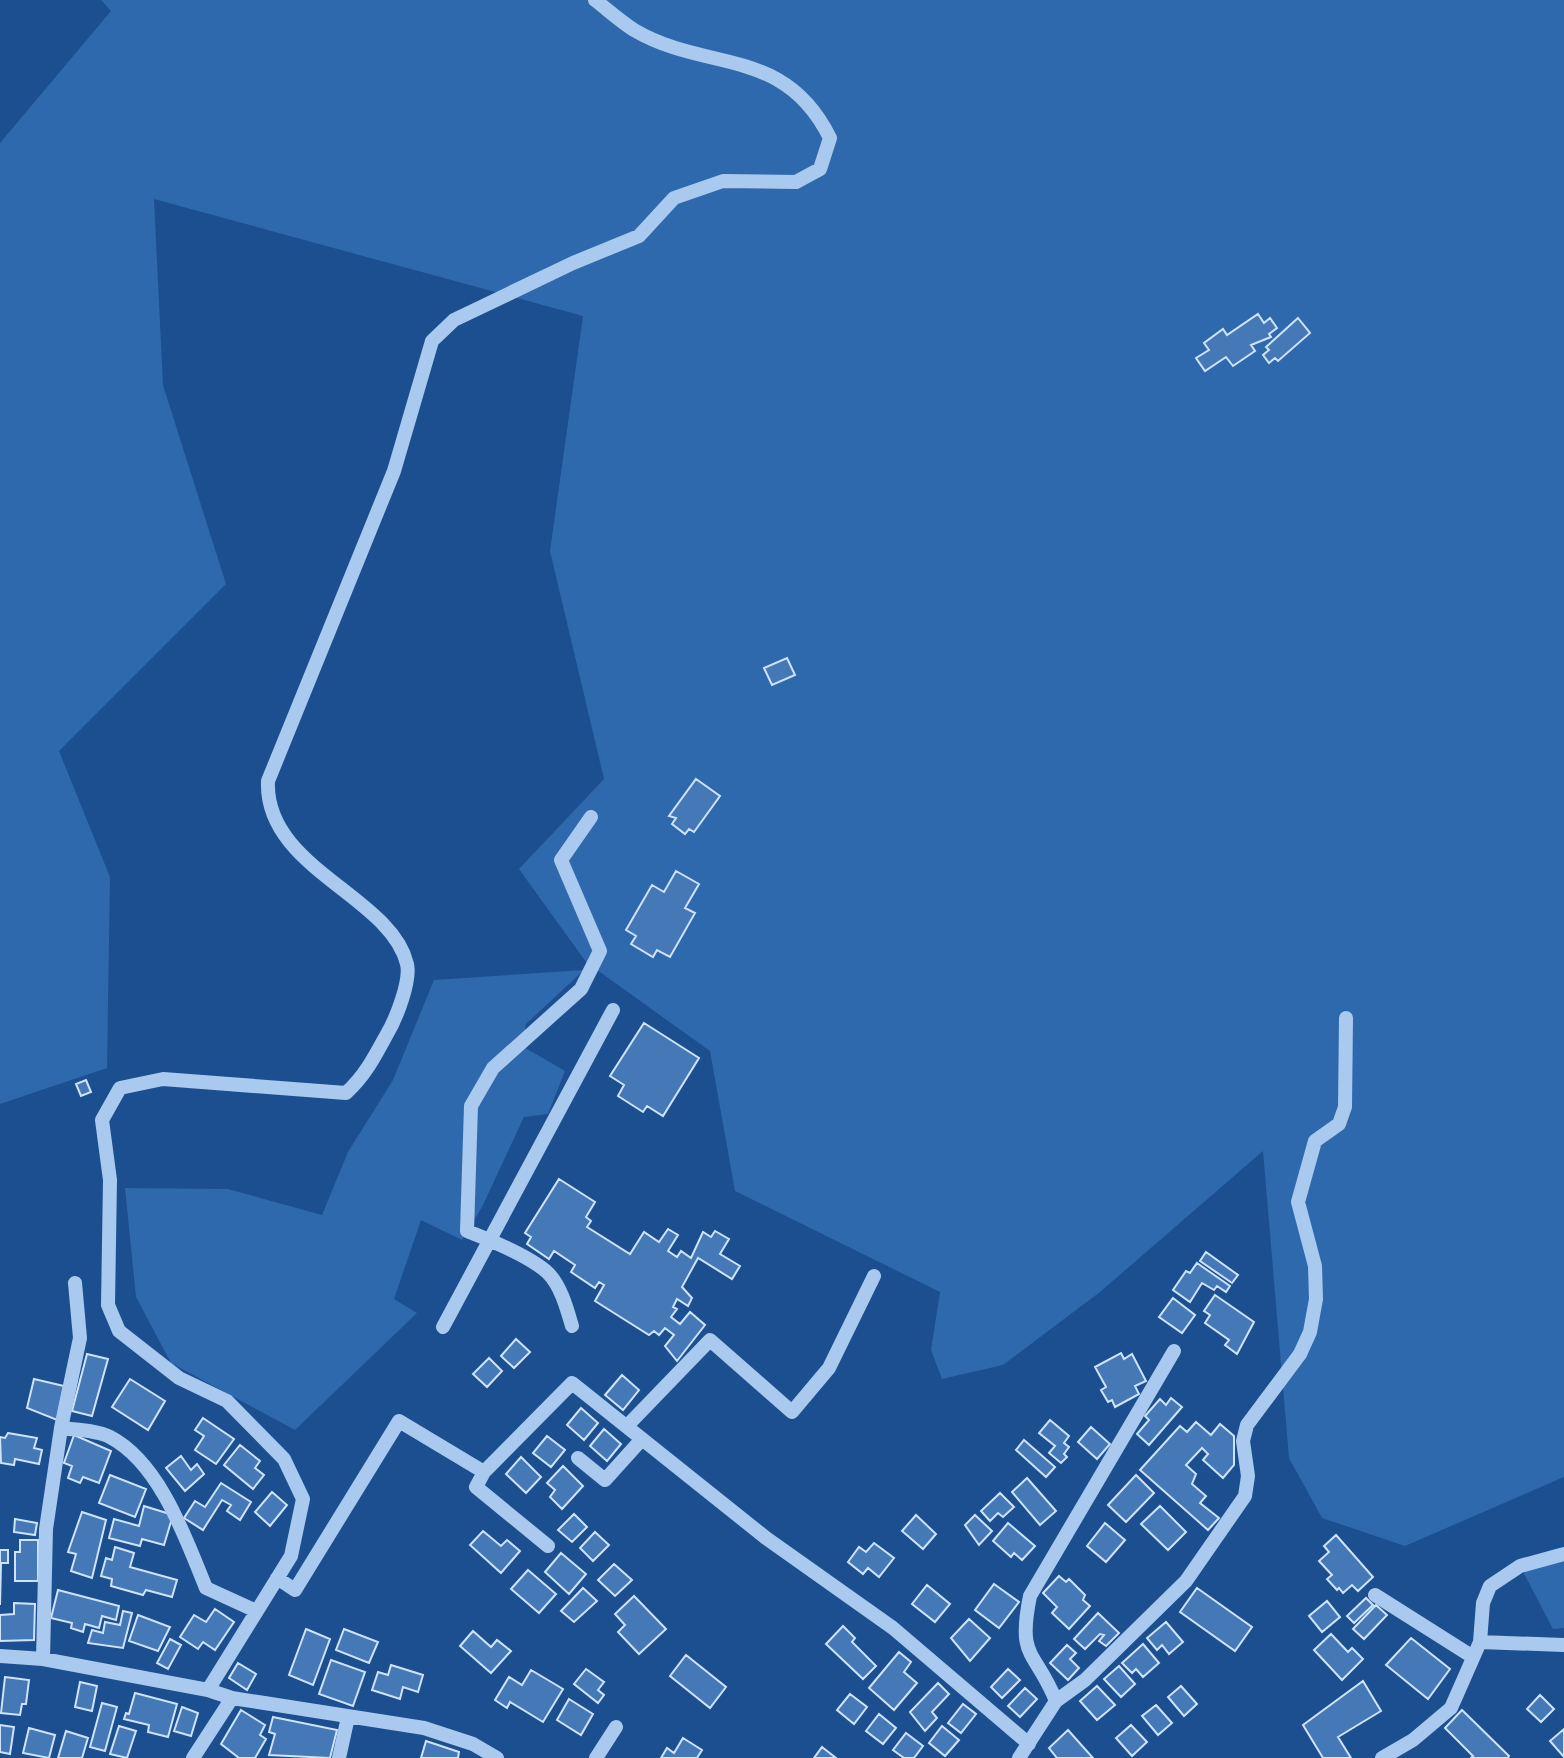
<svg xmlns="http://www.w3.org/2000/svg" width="1564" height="1758" font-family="'Roboto Condensed',sans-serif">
	<rect width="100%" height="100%" fill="#1b4f8f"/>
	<!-- green -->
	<path fill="#2e69ad" d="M101,0H1564V1477L1405,1546L1322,1518L1289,1458L1263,1151L1100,1292L1003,1365L942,1379L931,1350L940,1292L735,1191L710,1051L586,962L519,869L604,779L550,551L583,316L154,199L163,385L226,584L59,751L110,877L107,1068L0,1104V143L111,11Z
		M584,970L526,1024L522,1046L565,1071L548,1114L524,1117L482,1207L462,1240L421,1220L394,1299L417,1313L295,1430L171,1363L136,1297L125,1188L228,1189L322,1215L348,1152L393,1080L434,980Z
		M1564,1549V1628L1553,1629L1520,1566Z"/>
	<!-- building -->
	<path fill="#4478b7" stroke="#cfe3fa" stroke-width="2" d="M1258,314L1264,323L1270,318L1277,328L1269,334L1271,337L1251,345L1255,351L1233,366L1226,357L1205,371L1196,358L1209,350L1204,343L1223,329L1227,335Z
		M1298,318L1310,333L1278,361L1275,358L1269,363L1263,355L1269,350L1266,347Z
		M787,658L795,675L772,685L764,668Z
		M696,779L720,796L694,832L689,829L685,834L672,824L676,818L669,816Z
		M676,871L699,884L685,908L695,913L670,957L657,950L653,957L631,944L636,936L626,930L652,885L664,892Z
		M644,1023L699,1058L663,1116L647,1106L643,1112L618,1096L624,1085L610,1076Z
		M86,1080L91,1092L81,1096L76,1084Z
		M559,1179L595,1202L586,1217L591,1221L587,1227L630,1254L644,1232L659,1242L668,1229L678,1235L668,1251L677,1257L681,1251L691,1258L703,1232L711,1237L715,1231L729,1239L720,1254L740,1266L732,1279L698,1258L682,1287L692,1298L688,1306L677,1299L673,1307L677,1309L671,1317L680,1324L690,1312L705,1325L677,1361L665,1346L674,1335L665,1328L659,1335L654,1331L649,1335L595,1301L604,1285L599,1282L595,1288L571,1272L575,1265L554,1251L549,1259L527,1244L531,1237L525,1233Z
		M1206,1252L1238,1275L1232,1283L1200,1261Z
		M1197,1263L1230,1286L1226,1292L1217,1286L1214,1290L1202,1283L1190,1302L1173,1290L1186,1271L1190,1273Z
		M1215,1295L1254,1322L1237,1354L1225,1345L1229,1340L1205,1323L1210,1315L1204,1311Z
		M1173,1298L1195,1315L1182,1333L1159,1317Z
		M516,1339L530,1352L514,1368L501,1356Z
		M1121,1353L1124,1359L1132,1354L1146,1381L1135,1386L1139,1394L1115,1407L1112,1400L1108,1402L1101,1390L1106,1387L1095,1367Z
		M87,1354L108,1359L92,1416L72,1411Z
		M489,1358L502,1371L487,1387L473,1374Z
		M622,1375L639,1390L623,1410L605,1395Z
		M34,1379L64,1386L57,1420L27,1408Z
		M130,1379L165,1401L148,1430L112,1407Z
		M1171,1398L1182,1407L1149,1445L1137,1434L1149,1420L1145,1416L1160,1399L1166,1405Z
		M581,1408L598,1423L584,1440L567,1425Z
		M203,1418L234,1439L216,1464L195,1450L204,1436L195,1430Z
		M1050,1420L1069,1436L1064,1443L1069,1447L1064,1454L1067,1457L1061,1463L1049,1453L1055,1446L1039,1433Z
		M1196,1422L1211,1435L1220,1424L1234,1436V1465L1223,1478L1203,1460L1208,1454L1202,1448L1186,1465L1196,1474L1192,1484L1206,1496L1200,1503L1219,1518L1208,1530L1140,1470L1180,1426L1187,1432Z
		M1091,1427L1110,1444L1097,1459L1078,1442Z
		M604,1429L621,1444L607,1461L590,1446Z
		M8,1433L37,1438L34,1448L42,1450L39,1464L15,1459L14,1465L1,1463L0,1437L5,1438Z
		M74,1435L111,1451L99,1483L83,1477L80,1483L68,1478L72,1466L64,1463Z
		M547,1436L565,1450L551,1467L533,1453Z
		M1024,1440L1055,1467L1046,1477L1016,1450Z
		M240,1445L260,1461L255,1468L264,1475L253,1489L224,1465Z
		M181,1456L191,1470L197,1464L204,1474L185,1491L166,1468Z
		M521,1457L541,1477L526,1493L506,1474Z
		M563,1466L583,1486L562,1509L550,1497L555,1490L547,1483Z
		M110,1475L146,1489L135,1517L99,1503Z
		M1136,1475L1154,1493L1126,1522L1108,1505Z
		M1027,1478L1056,1511L1040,1525L1012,1492Z
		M221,1483L251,1502L240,1520L227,1511L231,1505L222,1500L203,1530L184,1518L195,1501L205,1507Z
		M272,1492L287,1505L270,1526L255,1512Z
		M1000,1493L1014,1507L1003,1517L998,1513L990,1521L981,1511Z
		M144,1506L173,1515L164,1545L142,1539L140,1546L109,1538L114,1519L139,1526Z
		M1160,1506L1186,1532L1168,1550L1141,1524Z
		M82,1512L106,1520L92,1578L71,1571L76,1554L68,1552Z
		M574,1514L587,1527L572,1542L558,1530Z
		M916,1515L936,1534L923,1549L902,1531Z
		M975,1515L992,1531L979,1545L965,1525Z
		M15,1519L37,1523L35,1535L14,1532Z
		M1008,1523L1035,1546L1022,1560L1014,1553L1011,1557L993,1541Z
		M1105,1523L1125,1540L1106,1562L1087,1546Z
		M483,1531L501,1546L507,1540L520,1551L501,1573L470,1545Z
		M595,1532L609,1545L593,1561L580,1548Z
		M1336,1535L1373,1577L1358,1591L1352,1585L1343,1593L1339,1588L1337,1590L1327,1579L1332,1575L1319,1561L1329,1552L1324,1546Z
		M20,1540H38V1581H15V1552H20Z
		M874,1543L894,1558L879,1577L868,1568L863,1574L848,1562L859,1547L866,1552Z
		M115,1547L134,1553L130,1567L177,1580L172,1597L146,1590L143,1595L111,1586L112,1579L101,1576L106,1558L112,1560Z
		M0,1550H8V1563H1L0,1605Z
		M561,1553L586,1574L569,1594L545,1572Z
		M614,1564L632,1580L615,1596L598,1580Z
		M528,1570L556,1594L539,1613L511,1589Z
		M1059,1576L1066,1582L1069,1579L1085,1595L1083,1600L1090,1606L1069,1629L1052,1613L1057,1607L1043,1593Z
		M994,1584L1019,1602L999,1628L975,1610Z
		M927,1585L950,1604L935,1622L912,1604Z
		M583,1588L597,1601L574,1622L561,1611Z
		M1197,1588L1252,1627L1235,1651L1180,1612Z
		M58,1590L119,1606L116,1620L102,1616L99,1628L85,1624L83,1632L71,1628L72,1623L51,1618Z
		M634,1596L666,1629L639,1654L618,1632L625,1625L615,1614Z
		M1366,1598L1373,1605L1354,1623L1347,1616Z
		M1327,1601L1340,1617L1322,1632L1309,1616Z
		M14,1603L35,1604L34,1640L0,1641V1615L14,1614Z
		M1376,1605L1387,1615L1364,1639L1353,1629Z
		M215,1609L234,1622L215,1650L203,1642L198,1649L180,1637L194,1615L206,1622Z
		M123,1611L132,1613L123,1648L88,1643L92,1630L103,1633L105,1622L120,1625Z
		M1098,1613L1119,1633L1106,1646L1099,1641L1104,1635L1100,1634L1085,1649L1074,1639Z
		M138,1615L170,1627L158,1651L129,1641Z
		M969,1619L990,1638L970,1661L951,1638Z
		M1166,1622L1183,1642L1169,1654L1162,1645L1157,1650L1147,1638Z
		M843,1626L855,1638L852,1642L876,1666L863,1679L826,1644Z
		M306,1629L330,1639L313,1685L289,1675Z
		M344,1629L378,1642L369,1663L336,1650Z
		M473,1631L491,1647L497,1640L511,1651L491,1673L460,1646Z
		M1331,1634L1348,1652L1352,1648L1363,1659L1342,1680L1314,1650Z
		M1411,1638L1450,1669L1428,1699L1386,1665Z
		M170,1639L181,1645L168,1669L157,1663Z
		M1143,1644L1159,1663L1143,1677L1136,1669L1132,1673L1122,1663Z
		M1067,1645L1076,1653L1070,1659L1079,1668L1068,1680L1050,1663Z
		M899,1652L911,1662L904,1672L917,1683L894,1710L869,1688Z
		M686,1655L726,1687L710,1708L670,1676Z
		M331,1660L365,1672L353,1706L319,1694Z
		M238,1663L256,1674L247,1690L229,1678Z
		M391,1665L423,1675L418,1692L403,1687L400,1699L372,1690L378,1672L388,1675Z
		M1119,1666L1135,1684L1121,1697L1104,1679Z
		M586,1669L604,1682L598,1690L604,1695L598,1703L574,1684Z
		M1008,1669L1020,1680L1002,1698L991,1687Z
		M531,1670L563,1689L543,1722L510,1702L507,1708L495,1700L509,1677L522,1685Z
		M5,1677L29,1680L26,1704H22L20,1715L1,1713Z
		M1363,1681L1381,1711L1338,1737L1351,1758H1323L1303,1725Z
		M80,1682L97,1686L92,1711L75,1707Z
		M938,1683L949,1694L932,1712L937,1718L925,1731L910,1712Z
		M1097,1686L1115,1705L1097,1720L1080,1701Z
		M1181,1686L1197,1704L1184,1716L1168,1697Z
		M1025,1688L1037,1699L1020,1717L1008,1706Z
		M135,1693L177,1704L168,1737L148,1732L149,1725L124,1719L126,1713L129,1714Z
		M850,1694L867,1707L854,1724L837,1710Z
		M1540,1695L1554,1709L1541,1722L1527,1709Z
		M569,1699L593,1714L581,1735L557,1720Z
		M102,1703L117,1707L105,1751L90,1747Z
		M963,1704L976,1714L961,1733L948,1723Z
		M1156,1705L1172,1723L1158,1735L1142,1716Z
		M182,1707L198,1713L191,1736L174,1731Z
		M241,1710L265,1725L260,1735L266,1739L255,1758H239L221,1744Z
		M1462,1710L1509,1756L1508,1758H1471L1473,1756L1445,1728Z
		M879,1714L896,1728L883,1744L866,1731Z
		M273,1717L337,1730L330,1758L269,1755L275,1734L269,1732Z
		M0,1725L14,1727L10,1754L0,1752Z
		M1131,1725L1147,1742L1132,1756L1116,1738Z
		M119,1726L136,1731L127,1758L110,1754Z
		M942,1726L959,1740L945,1756L929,1743Z
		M29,1728L55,1735L49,1758L23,1753Z
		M1564,1729V1757L1550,1741Z
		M1068,1730L1093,1758H1057L1049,1748Z
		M66,1731L88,1738L82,1758H58Z
		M906,1733L923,1746L914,1758H904L893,1750Z
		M683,1738L702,1750L697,1758H661L667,1748L674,1753Z
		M426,1741L459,1752L458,1758H421Z
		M822,1747L836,1758H814Z"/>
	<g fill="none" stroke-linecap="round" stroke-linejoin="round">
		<!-- minor -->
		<path stroke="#a9c9ee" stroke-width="14" d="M572,1326C567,1309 561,1286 548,1273C530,1256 490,1240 467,1231L471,1106L493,1068L581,989L600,951L561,860L591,817
			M443,1327L613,1010
			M627,1426L710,1340L792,1412L829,1368L874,1276
			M61,1428C76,1430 97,1430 110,1437C160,1463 186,1539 206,1588L256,1611
			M578,1458L605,1480L642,1439
			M484,1472L476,1487L548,1546
			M277,1578L295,1590L399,1421L484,1472L572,1383L766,1538L893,1628L1029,1744
			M1375,1595L1473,1657
			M1480,1642L1564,1645
			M0,1656L43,1659L208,1690L232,1698L424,1728L473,1744L497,1758
			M43,1659L46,1529L61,1428L80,1338L75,1283
			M208,1690L291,1556L303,1499L284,1459L227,1401L179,1378L119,1331L108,1305L110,1180L102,1120L120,1088L163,1079L346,1093C365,1076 375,1056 387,1034C396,1019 411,981 407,964C391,896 264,868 268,781L394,471L432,341L454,320L573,263L639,236L674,198L723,181L796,182L820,169L830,138C784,45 707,73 634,30C620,21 608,10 595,0
			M1056,1701L1085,1680L1186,1581L1245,1496L1248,1476L1243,1441L1247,1425L1300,1354L1310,1332L1316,1299L1315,1266L1298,1202L1315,1141L1339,1124L1345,1107L1346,1018
			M193,1758L232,1698
			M339,1758L348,1717
			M596,1758L616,1727
			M1019,1758L1056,1701C1035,1649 1017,1660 1030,1596L1174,1351
			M1382,1758L1413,1740L1451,1708L1480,1642L1483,1603L1490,1586L1520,1566L1564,1554"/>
	</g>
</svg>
